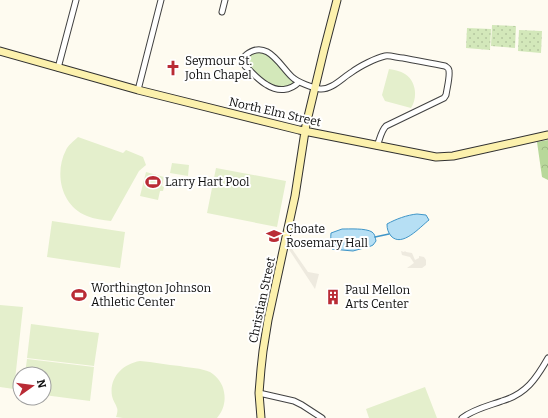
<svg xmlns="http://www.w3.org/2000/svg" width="548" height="418" font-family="Bitter,serif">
	<defs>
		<pattern id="forest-crowns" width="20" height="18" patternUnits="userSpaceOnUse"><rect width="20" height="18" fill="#b8d89a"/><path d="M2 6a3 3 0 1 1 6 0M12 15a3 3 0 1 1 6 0" fill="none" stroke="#9db884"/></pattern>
		<pattern id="park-dots" width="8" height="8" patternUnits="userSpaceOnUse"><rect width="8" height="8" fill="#d3e8ba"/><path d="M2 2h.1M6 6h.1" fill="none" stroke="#b4c69f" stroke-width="1.8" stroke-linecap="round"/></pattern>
	</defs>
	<rect width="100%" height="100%" fill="#fefbf0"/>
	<!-- grass -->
	<path fill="#d3e8ba" d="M261,50L276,58L298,83L285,90L267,85L243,62L250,53Z"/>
	<!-- forest -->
	<path fill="url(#forest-crowns)" d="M548,140V180L542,177L537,142Z"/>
	<!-- park -->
	<path fill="url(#park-dots)" d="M492,25L516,26L515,48L491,46Z
		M467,28L491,29L490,50L466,48Z
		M519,30L542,31L541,53L518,51Z"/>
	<!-- pitch -->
	<path fill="#e4efcc" d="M389,69C395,70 400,71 405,74C416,81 418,97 411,108L385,101L382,95Z
		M78,137L123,153L126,150L143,157L146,165L139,171L111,221C103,220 94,219 87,216C61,206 54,173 66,150C68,145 74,141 78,137Z
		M172,163L189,165L188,176L170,173Z
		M216,168L286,181L277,227L207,213Z
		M146,172L164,177L162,186L164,187L163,191H160L158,200L140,196Z
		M52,221L125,232L120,268L47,257Z
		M0,305L23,307L14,389L0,387Z
		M31,324L99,333L94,366L27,358Z
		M27,359L94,367L90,401L44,395V374H25Z
		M140,361C153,362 167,365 180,366C190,368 201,368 210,372C217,376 223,384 224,392C226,402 223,411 217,418H123L116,417C117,414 118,410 117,408C116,404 113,401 112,396C109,378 122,364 140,361Z
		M425,387L437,418H369L366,409Z"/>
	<!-- plaza -->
	<path fill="#eeeadf" d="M288,248L292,249L308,272L319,274L315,289Z
		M401,251L404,252L405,251L406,252L412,253L415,260L419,258V256L424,257L426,260V265L422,268H407L414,263L410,257L402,255Z"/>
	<!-- water -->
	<path fill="#b6dff4" stroke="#4096c8" d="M417,214L426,215L429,220C420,227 402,248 391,236C388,232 387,229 387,224C396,219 407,215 417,214Z
		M342,229C349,229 366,228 372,232C375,234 375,237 376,241L373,245L371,246L353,251L342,250L332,249C332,243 330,238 331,233Z"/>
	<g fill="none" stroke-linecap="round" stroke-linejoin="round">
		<!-- stream -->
		<path stroke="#4096c8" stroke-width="1.5" d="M375,237L389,234
			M326,244L332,242"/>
		<!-- street casing -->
		<g stroke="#414141" stroke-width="7">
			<path id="street" d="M222,12L225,0
				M58,68L76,0
				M299,82C290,91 278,92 267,85C258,80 252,72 245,66C243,61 242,58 246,55C267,38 280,66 292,77C297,82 313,88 320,89C332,90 343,77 352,72C360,66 376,58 385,56C390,55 398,58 403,58C417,61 431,63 445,66C448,68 449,68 449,71C450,77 447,88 446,95L444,98L386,126C381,131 380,139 377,146
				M138,90L161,0
				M259,393L294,401L302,405L322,418
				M462,418C474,409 488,406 502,401C526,394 536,379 548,358"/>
		</g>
		<!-- secondary casing -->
		<g stroke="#303030" stroke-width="9">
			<path id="secondary" d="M0,51L138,90L299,130L436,157L453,156L548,135
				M261,418L259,393L261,369L263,351L268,320L295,196L306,125L324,50L337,0"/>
		</g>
		<!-- street -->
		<use href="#street" stroke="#fff" stroke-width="5"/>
		<!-- secondary -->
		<use href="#secondary" stroke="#fcf1ad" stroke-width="7"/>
	</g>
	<!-- icons -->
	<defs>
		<g id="church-bare" transform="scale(1.2)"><path d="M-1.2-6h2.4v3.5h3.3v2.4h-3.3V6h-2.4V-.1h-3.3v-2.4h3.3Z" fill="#b92b35" stroke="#fff" stroke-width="2.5" paint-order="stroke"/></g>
		<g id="stadium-bare" transform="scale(1.2)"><path d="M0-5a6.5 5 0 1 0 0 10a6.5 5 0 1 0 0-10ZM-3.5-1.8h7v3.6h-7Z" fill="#b92b35" stroke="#fff" stroke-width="2.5" paint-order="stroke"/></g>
		<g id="university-bare" transform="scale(1.2)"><path d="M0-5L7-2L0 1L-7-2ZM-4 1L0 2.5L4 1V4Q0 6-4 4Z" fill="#b92b35" stroke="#fff" stroke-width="2.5" paint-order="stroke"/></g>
		<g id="building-bare" transform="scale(1.2)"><path d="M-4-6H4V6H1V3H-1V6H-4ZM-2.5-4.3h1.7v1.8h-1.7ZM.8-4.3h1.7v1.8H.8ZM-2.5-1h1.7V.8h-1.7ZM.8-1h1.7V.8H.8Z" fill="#b92b35" stroke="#fff" stroke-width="2.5" paint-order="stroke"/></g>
	</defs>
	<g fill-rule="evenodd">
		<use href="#church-bare" x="173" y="68"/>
		<use href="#stadium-bare" x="153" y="182"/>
		<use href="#university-bare" x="274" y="236"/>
		<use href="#stadium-bare" x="79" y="295"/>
		<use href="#building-bare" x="333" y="297"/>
	</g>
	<g text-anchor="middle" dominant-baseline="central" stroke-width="4" stroke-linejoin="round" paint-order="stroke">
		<!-- poi labels -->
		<g font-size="12" fill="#0e0e0e" stroke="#fff" text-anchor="start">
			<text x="185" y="61">Seymour St.<tspan x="185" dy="14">John Chapel</tspan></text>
			<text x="165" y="182">Larry Hart Pool</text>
			<text x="286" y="229">Choate<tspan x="286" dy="14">Rosemary Hall</tspan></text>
			<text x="91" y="288">Worthington Johnson<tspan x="91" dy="14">Athletic Center</tspan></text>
			<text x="345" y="290">Paul Mellon<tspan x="345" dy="14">Arts Center</tspan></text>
		</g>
		<!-- street labels -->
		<g font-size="12" fill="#0e0e0e" stroke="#fff">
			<text transform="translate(275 112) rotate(13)">North Elm Street</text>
			<text transform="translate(262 300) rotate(-78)">Christian Street</text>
		</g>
	</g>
	<!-- north arrow -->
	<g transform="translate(32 386) rotate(76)"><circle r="19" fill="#ffffff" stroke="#9f9f9f"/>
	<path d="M0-3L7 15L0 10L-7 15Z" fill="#b92b35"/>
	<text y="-6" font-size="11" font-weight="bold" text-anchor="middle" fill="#0e0e0e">N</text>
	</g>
</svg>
